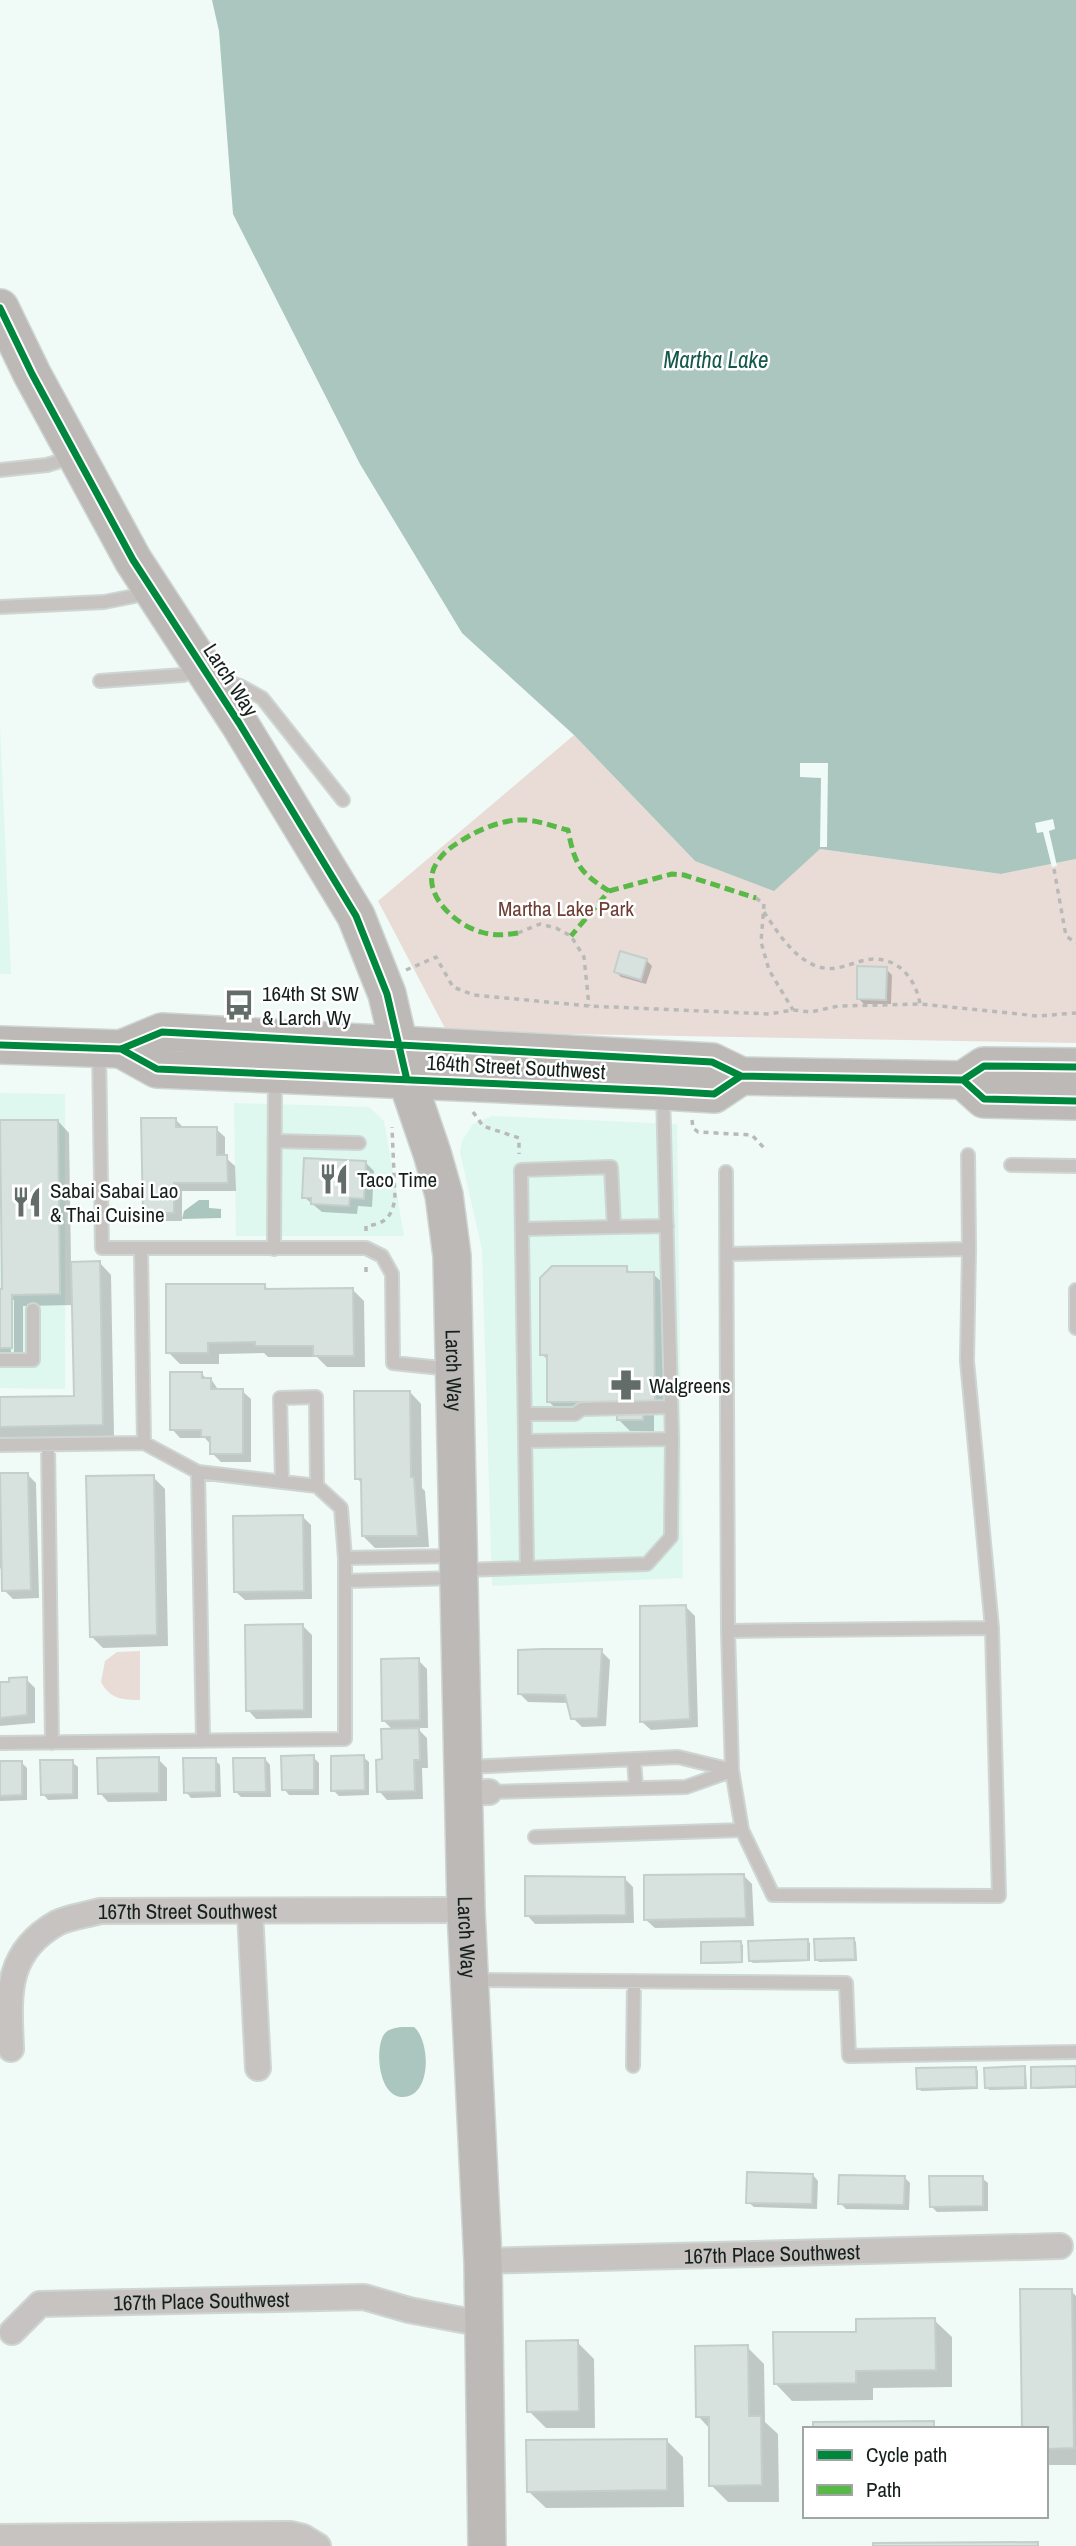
<svg xmlns="http://www.w3.org/2000/svg" width="1076" height="2546" font-family="'Archivo Narrow',sans-serif">
	<rect width="100%" height="100%" fill="#f0faf7"/>
	<!-- built -->
	<path fill="#def8f0" d="M0,725L11,974H0Z
		M0,1093L65,1094V1389L0,1388Z
		M234,1103L369,1107L384,1121L404,1236H236Z
		M492,1116L677,1124L683,1578L492,1586L482,1250L460,1152L462,1141L473,1124Z"/>
	<!-- green -->
	<path fill="#e9dcd7" d="M574,735L695,861L820,849L1001,874L1076,859V1043L447,1032L378,901Z
		M140,1651V1700C123,1700 110,1699 101,1682L105,1661L117,1652Z"/>
	<!-- water -->
	<path fill="#abc6be" d="M212,0H1076V859L1001,874L820,849L774,891L695,861L574,735L462,633L360,464L233,214L219,31Z
		M199,1200H209V1208L221,1209V1218L182,1219L184,1211Z
		M402,2027H414C431,2041 432,2099 401,2097C379,2095 375,2052 383,2036C387,2029 394,2028 402,2027Z"/>
	<!-- pier -->
	<path fill="#f0faf7" d="M800,763H828L827,847H820L821,778L800,777Z
		M1053,819L1055,829L1049,831L1057,866L1052,867L1043,832L1037,833L1035,823Z"/>
	<!-- shadow -->
	<path fill="#0003" fill-rule="evenodd" d="M646,960L652,966L646,984L621,977L615,971Z
		M886,969L892,975L891,1004H864L859,999Z
		M175,1119L185,1129H216L225,1137V1157L235,1166L236,1191H182V1221H153L144,1213Z
		M58,1121L69,1133L71,1263H100L111,1275L114,1436L0,1438V1399L75,1397L74,1305L23,1306V1359H0V1291H4ZM10,1300H14V1356H11Z
		M365,1162L374,1171L372,1207L358,1206L357,1214L322,1212L304,1197Z
		M626,1268L632,1274H653L665,1285L666,1413H654V1431H630L618,1419V1413H561L549,1402V1361L542,1354Z
		M264,1285L269,1290H353L364,1301L365,1367H327L317,1357H268L264,1353L219,1354V1364H180L168,1352Z
		M201,1373L207,1379H211L219,1391H242L251,1399V1462H221L212,1453V1446L205,1438H180L172,1429Z
		M410,1392L421,1404L422,1488L425,1491L429,1547L375,1548L363,1536V1485L357,1478Z
		M0,1475H28L36,1483L39,1598L13,1599L4,1590L3,1571L0,1568Z
		M153,1477L165,1489L168,1646L103,1648L91,1636Z
		M302,1516L311,1525L312,1599L245,1600L236,1592Z
		M686,1607L695,1616L698,1727L651,1730L642,1722Z
		M303,1626L312,1635V1718L256,1719L248,1710Z
		M601,1651L610,1660L606,1726L582,1727L573,1718L569,1703L528,1702L519,1693Z
		M418,1660L427,1669L428,1728H417L427,1738L428,1768H422L423,1799L387,1800L379,1791L384,1761L393,1730L383,1720Z
		M26,1679L35,1688V1723L0,1726V1683Z
		M313,1757L319,1763V1795H289L284,1789Z
		M363,1757L369,1762V1795L339,1796L333,1790Z
		M158,1759L167,1768V1801L108,1802L100,1793Z
		M265,1759L270,1765L271,1797H241L235,1791Z
		M215,1760L220,1765L221,1797L191,1798L186,1792Z
		M21,1762L27,1768V1800L0,1801V1763Z
		M72,1762L78,1767V1799L48,1800L43,1794Z
		M744,1876L752,1884L754,1926L655,1928L646,1920Z
		M624,1878L633,1887L634,1923L535,1924L527,1915Z
		M854,1940L856,1942L857,1961L819,1962L816,1959Z
		M807,1941L810,1943V1961L753,1963L750,1961Z
		M740,1943L743,1945V1963L706,1964L703,1962Z
		M975,2068L978,2071V2089L921,2091L919,2088Z
		M1024,2068L1026,2070L1027,2089L989,2090L987,2087Z
		M1076,2068V2088L1035,2089L1033,2087Z
		M813,2175L818,2181L817,2209L754,2207L748,2202Z
		M904,2177L910,2183L909,2210L846,2209L840,2203Z
		M982,2178L988,2183V2211L937,2212L931,2206Z
		M1071,2291L1076,2296V2465H1046V2429Z
		M934,2320L952,2337V2387L873,2388V2400L792,2401L775,2383L858,2333Z
		M577,2342L594,2359L595,2428H546L529,2411Z
		M747,2347L764,2364L765,2422L778,2434L779,2502H728L711,2485L710,2429L698,2416Z
		M666,2440L683,2457L684,2507L546,2508L528,2491Z"/>
	<!-- building -->
	<path fill="#d7e2df" stroke="#c4cfcb" stroke-width="2" d="M620,951L647,959L641,980L614,972Z
		M857,966L887,967L886,1000L857,999Z
		M141,1118H176V1127H217V1155H227L228,1183H174V1213H143Z
		M0,1120H58L60,1294L12,1295V1348H0V1289H2Z
		M304,1158L366,1161L364,1199L350,1198L349,1206L311,1204V1198H302Z
		M100,1261L103,1425L0,1427V1397L74,1396L71,1262Z
		M552,1266H627V1272H654L655,1402H643V1420H617V1402H547V1355H540V1278Z
		M166,1284H265V1289L353,1288L354,1356H313V1346H255V1342L208,1343V1353H166Z
		M170,1372H202V1378H211V1389H243V1454H210V1437H201V1430H170Z
		M354,1391H410L411,1477H414L418,1536H362L361,1479H355Z
		M0,1473H28L31,1590L2,1591Z
		M154,1475L157,1635L90,1637L86,1476Z
		M303,1515L304,1591L234,1592L233,1516Z
		M686,1605L690,1719L640,1722V1606Z
		M303,1624L304,1710L246,1711L245,1625Z
		M542,1649H602L598,1718L571,1719L565,1695L518,1694V1650Z
		M419,1658L420,1720L382,1721L381,1659Z
		M27,1677V1715L0,1718V1682H9V1678Z
		M419,1728L420,1760H414L415,1791L377,1792L376,1760L382,1759L381,1729Z
		M314,1755V1790H282L281,1756Z
		M364,1755L365,1790L331,1791V1756Z
		M159,1757V1793L98,1794L97,1758Z
		M183,1758H216V1792L184,1793Z
		M233,1758H265L266,1792H234Z
		M40,1760H73V1794L41,1795Z
		M0,1761H22V1795L0,1796Z
		M744,1874L746,1918L644,1920V1875Z
		M525,1876L625,1877L626,1915L525,1916Z
		M854,1938L855,1959L815,1960L814,1939Z
		M808,1939V1960L749,1961L748,1941Z
		M741,1941L742,1962L701,1963V1942Z
		M1025,2066V2087L985,2088L984,2068Z
		M1076,2066V2086L1031,2088V2067Z
		M976,2067L977,2087L917,2089L916,2068Z
		M747,2172L813,2174L812,2204L746,2203Z
		M839,2175L905,2176L904,2205L838,2204Z
		M929,2176H983V2206L930,2207Z
		M1020,2289H1072L1074,2448L1046,2449V2429H1022Z
		M935,2318L936,2370L856,2371V2383L774,2384L773,2332H856V2319Z
		M578,2340L579,2411L527,2412L526,2341Z
		M748,2345L749,2416H761L762,2485L709,2486V2417H696L695,2346Z
		M934,2421V2429H813V2422Z
		M667,2439V2490L527,2492L526,2440Z
		M1038,2542V2546H873V2543Z"/>
	<g fill="none" stroke-linecap="round" stroke-linejoin="round">
		<!-- lane casing -->
		<g stroke="#ced6d3" stroke-width="16">
			<path id="lane" d="M0,470L47,465L73,457
				M0,607L104,602L150,593
				M220,679L240,686L262,698L343,800
				M100,681L183,675L200,670
				M99,1051L102,1248H366L382,1256L392,1274L393,1363L451,1369
				M275,1141L359,1143
				M1011,1165L1076,1166
				M726,1172L728,1631L732,1770L742,1830
				M522,1229L614,1227
				M141,1249L144,1443
				M274,1249L275,1078
				M727,1254L969,1249L968,1155
				M1076,1290V1328
				M0,1360H33V1310
				M525,1414H575L582,1409L671,1407
				M525,1441L672,1439
				M0,1445L144,1443L198,1472L317,1486L341,1508L345,1558V1739L0,1743
				M48,1445L52,1743
				M198,1472L203,1741
				M282,1482L280,1398L316,1397L317,1486
				M345,1558L455,1556
				M527,1568L521,1170L611,1167L614,1227L667,1226
				M463,1570L647,1564L671,1537L672,1439L663,1093
				M345,1581L456,1578
				M728,1631L992,1628L967,1361L969,1249
				M634,1759L636,1788
				M468,1767L678,1757L732,1770
				M489,1792L686,1787L731,1771
				M535,1837L742,1830L773,1895L999,1896L992,1628
				M473,1980L846,1983L849,2056L1076,2052
				M633,2066L634,1981"/>
		</g>
		<!-- street casing -->
		<g stroke="#ced6d3" stroke-width="28">
			<g id="street">
				<path d="M464,1793L489,1792"/>
				<path d="M250,1912L258,2068"/>
				<path id="s1" d="M11,2049C9,1996 4,1953 57,1923C69,1917 87,1915 100,1911L466,1910"/>
				<path id="s2" d="M483,2261L1060,2246"/>
				<path id="s3" d="M12,2332L40,2304L364,2297L409,2310L483,2324"/>
				<path d="M0,2537L290,2534L303,2537L318,2546"/>
			</g>
		</g>
		<!-- secondary casing -->
		<g stroke="#ced6d3" stroke-width="40">
			<g id="secondary">
				<path id="s4" d="M0,308L32,374L133,560L239,723L356,916L387,994L407,1080L432,1153L444,1195L452,1256L466,1910L483,2261L487,2546"/>
				<path d="M0,1045L121,1049L162,1032L712,1062L741,1076L963,1080L984,1066L1076,1067"/>
				<path d="M121,1049L157,1069L663,1091L714,1094L741,1076"/>
				<path d="M963,1080L984,1099L1076,1101"/>
			</g>
		</g>
		<!-- path -->
		<path stroke="#b9bab8" stroke-width="3.5" stroke-dasharray="5 5" stroke-linecap="butt" d="M1054,869L1066,936L1076,943
			M756,898L764,904L761,942L769,970L793,1010
			M764,912C778,933 792,956 816,966C838,974 853,960 874,959C900,959 916,980 920,1004
			M518,933L540,924L556,928L571,936L584,957L589,1006
			M406,970L436,957L453,987L474,995L589,1006L769,1014L793,1010L811,1012L838,1006L920,1004L1038,1016L1076,1013
			M473,1112L483,1126L519,1138V1154
			M692,1120L693,1128L698,1132L752,1135L764,1148
			M366,1231V1226C385,1224 392,1217 395,1198L392,1127
			M366,1267V1277"/>
		<!-- lane -->
		<use href="#lane" stroke="#c6c3c1" stroke-width="12"/>
		<!-- street -->
		<use href="#street" stroke="#c6c3c1" stroke-width="24"/>
		<!-- secondary -->
		<use href="#secondary" stroke="#bcb9b6" stroke-width="37"/>
		<!-- quiet -->
		<path stroke="#58b947" stroke-width="5" stroke-dasharray="10 5" stroke-linecap="butt" d="M609,891L672,874L684,875L756,898
			M518,933C506,935 493,936 481,932C455,925 419,892 436,864C444,850 456,844 469,836C483,828 504,820 520,820C535,819 554,827 568,830C575,865 579,872 609,891L571,936"/>
		<!-- cycleway casing -->
		<g stroke="#fff" stroke-width="11">
			<path id="cycleway" d="M0,308L32,374L133,560L239,723L356,916L387,994L407,1080
				M0,1045L121,1049L162,1032L712,1062L741,1076L963,1080L984,1066L1076,1067
				M121,1049L157,1069L663,1091L714,1094L741,1076
				M963,1080L984,1099L1076,1101"/>
		</g>
		<!-- cycleway -->
		<use href="#cycleway" stroke="#00873e" stroke-width="7"/>
	</g>
	<!-- icons -->
	<defs>
		<g id="bus-bare" transform="scale(2.415)"><path d="M-5-6H5V4H4V6H2V4H-2V6H-4V4H-5ZM-3.5-4V0h7V-4ZM-3.5 1.2v1.5H-2V1.2ZM2 1.2v1.5H3.5V1.2Z" fill="#626c69" stroke="#fff" stroke-width="2.5" paint-order="stroke"/></g>
		<g id="restaurant-bare" transform="scale(2.415)"><path d="M-5-6h1v4h1v-4h1v4h1v-4h1v5L-1.5 .5V6h-2V.5L-5-1ZM5-6V6H3V1.5H1.5Q1.5-4 5-6Z" fill="#626c69" stroke="#fff" stroke-width="2.5" paint-order="stroke"/></g>
		<g id="pharmacy-bare" transform="scale(2.415)"><path d="M-2-6h4v4h4v4h-4v4h-4v-4h-4v-4h4Z" fill="#626c69" stroke="#fff" stroke-width="2.5" paint-order="stroke"/></g>
	</defs>
	<g fill-rule="evenodd">
		<use href="#bus-bare" x="239" y="1005"/>
		<use href="#restaurant-bare" x="334" y="1179"/>
		<use href="#restaurant-bare" x="27" y="1202"/>
		<use href="#pharmacy-bare" x="626" y="1385"/>
	</g>
	<g text-anchor="middle" dominant-baseline="central" stroke-width="5" stroke-linejoin="round" paint-order="stroke">
		<!-- street labels -->
		<g font-size="21" fill="#15201d" stroke="#fff">
			<text transform="translate(231 680) rotate(57)">Larch Way</text>
			<text transform="translate(516 1067) rotate(3)">164th Street Southwest</text>
			<text stroke="none"><textPath href="#s4" startOffset="1174">Larch Way</textPath></text>
			<text stroke="none"><textPath href="#s1" startOffset="276">167th Street Southwest</textPath></text>
			<text stroke="none"><textPath href="#s4" startOffset="1741">Larch Way</textPath></text>
			<text stroke="none"><textPath href="#s2" startOffset="289">167th Place Southwest</textPath></text>
			<text stroke="none"><textPath href="#s3" startOffset="201">167th Place Southwest</textPath></text>
		</g>
		<!-- park labels -->
		<g font-size="21" fill="#6e3e34" stroke="#fff">
			<text x="566" y="908">Martha Lake Park</text>
		</g>
		<!-- poi labels -->
		<g font-size="21" fill="#15201d" stroke="#fff" text-anchor="start">
			<text x="262" y="993">164th St SW<tspan x="262" dy="24">&amp; Larch Wy</tspan></text>
			<text x="357" y="1179">Taco Time</text>
			<text x="50" y="1190">Sabai Sabai Lao<tspan x="50" dy="24">&amp; Thai Cuisine</tspan></text>
			<text x="649" y="1385">Walgreens</text>
		</g>
		<!-- water labels -->
		<g font-size="23" font-style="italic" fill="#14584a" stroke="#fff">
			<text x="716" y="359">Martha Lake</text>
		</g>
	</g>
	<!-- legend -->
	<rect x="803" y="2427" width="245" height="91" fill="#ffffff" stroke="#a1a6a5" stroke-width="2"/>
	<rect x="817" y="2450" width="35" height="10" fill="#00873e" stroke="#a1a6a5" stroke-width="2"/>
	<text x="866" y="2462" font-size="21" fill="#15201d">Cycle path</text>
	<rect x="817" y="2485" width="35" height="10" fill="#58b947" stroke="#a1a6a5" stroke-width="2"/>
	<text x="866" y="2497" font-size="21" fill="#15201d">Path</text>
</svg>
